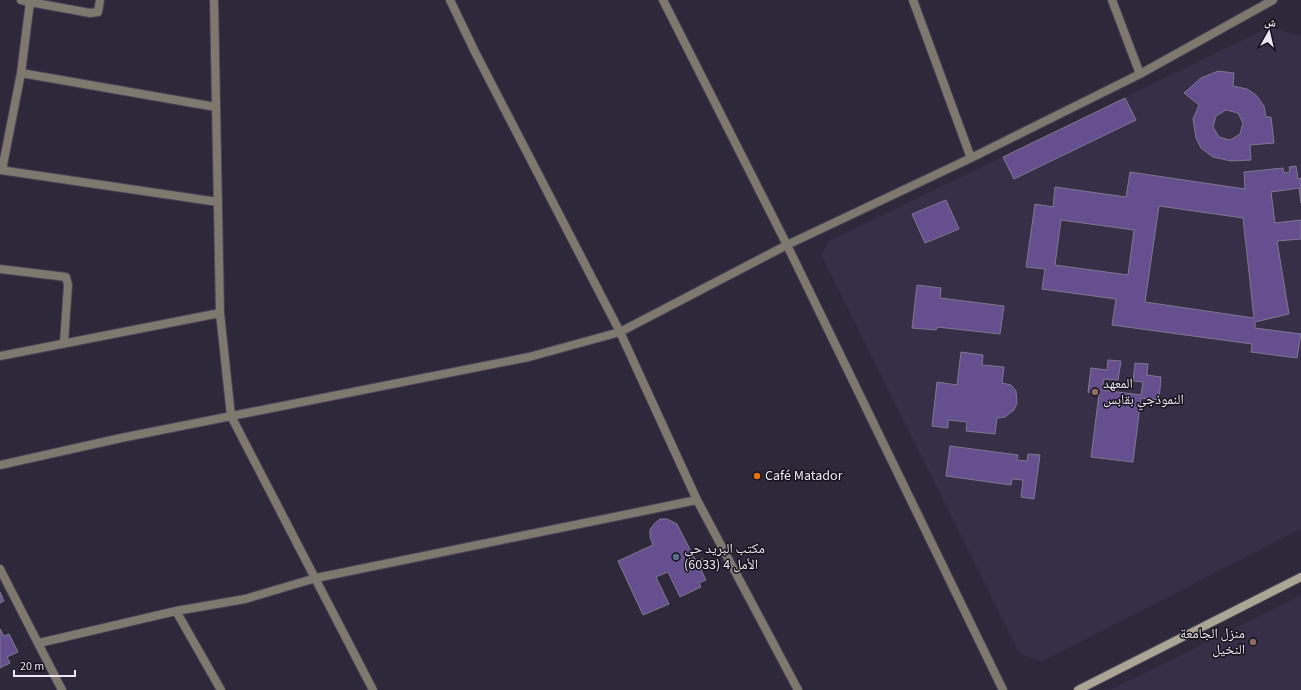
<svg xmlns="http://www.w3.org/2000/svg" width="1301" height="690" font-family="'Source Sans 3','Noto Naskh Arabic',sans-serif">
	<rect width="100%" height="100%" fill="#2e283b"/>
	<!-- built -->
	<path fill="#372e48" d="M1269,27L1301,36V529L1042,661L1020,654L821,255L829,241Z
		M1301,595V690H1110Z"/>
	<!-- building -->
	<path fill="#664f8f" stroke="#7f788f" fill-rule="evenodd" d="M1218,71L1234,73L1233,86L1247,89L1256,95L1264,106L1266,117H1271L1274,143L1250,145L1251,160L1231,161L1213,157L1201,148L1196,138L1193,119L1199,105L1184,93L1201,78ZM1226,110L1238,113L1243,123L1240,134L1230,140L1219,137L1213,127L1216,116Z
		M1125,98L1136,120L1014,179L1003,157Z
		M1296,166L1298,179L1301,178V203L1299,188L1271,192L1275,223L1301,220V239L1277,241L1289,314L1255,322V328L1301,334L1297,358L1251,352L1252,344L1112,325L1116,299L1042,289L1045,269L1026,267L1035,204L1053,207L1055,187L1126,197L1130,172L1245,189L1244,172L1283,168L1284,173L1290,172L1289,167ZM1159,206L1243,218L1254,318L1145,302ZM1061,220L1134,230L1128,275L1055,265Z
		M946,200L959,229L925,243L912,214Z
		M917,285L941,288L940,298L1004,306L1000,334L937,327L936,330L912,328Z
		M961,352L983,355L982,365L1004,367L1002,383L1011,385L1016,391L1017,403L1014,410L1005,417L997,418L995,434L966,431L967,422L948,420V428L932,426L937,382L957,385Z
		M1108,360L1121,361L1118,380L1104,379L1102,390L1141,395L1143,382L1133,381L1135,363L1148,364L1147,375L1161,377L1159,400L1141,398L1133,462L1091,457L1099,394L1088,392L1091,368L1107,370Z
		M950,446L1018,455L1017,460L1027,461L1028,454L1040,455L1034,499L1021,497L1023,480L1012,479L1011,485L946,476Z
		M660,519H667L677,524L696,561L703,559L705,560L706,567L701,570L706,580L699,583L701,587L680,597L668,572L656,577L669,604L643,615L618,561L653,545L650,537V530L654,524Z
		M0,592L4,601L0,603Z
		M0,629L4,636L9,634L18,652L7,657L10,663L0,668Z"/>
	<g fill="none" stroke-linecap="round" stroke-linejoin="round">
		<!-- street casing -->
		<g stroke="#484355" stroke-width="10">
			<path id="street" d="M214,0L220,313L231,416L373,690
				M450,0L475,52L620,332L697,500L798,690
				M663,0L787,245L1003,690
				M913,0L971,158
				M1112,0L1140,74
				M30,2L90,13L98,12L100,0
				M21,73L216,107
				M0,170L218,202
				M2,170L21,73L30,2L21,0
				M0,269L66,277L68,285L64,343
				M0,356L220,313
				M0,465L121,438L529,357L620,332L787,245L971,158L1140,74L1273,0
				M0,569L62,690
				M176,611L221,690
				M39,643L176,611L245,599L316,578L697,500"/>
		</g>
		<!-- secondary casing -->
		<g stroke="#484355" stroke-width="10">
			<path id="secondary" d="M1078,690L1301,577"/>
		</g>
		<!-- street -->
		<use href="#street" stroke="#7e786f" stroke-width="8"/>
		<!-- secondary -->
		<use href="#secondary" stroke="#aca494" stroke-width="8"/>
	</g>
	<!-- markers -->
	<g fill="#8d6e63" stroke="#15121b" stroke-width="1.5">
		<circle cx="1095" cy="392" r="4"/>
		<circle cx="1253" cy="642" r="4"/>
	</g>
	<circle fill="#e8710a" stroke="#15121b" stroke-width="1.5" cx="757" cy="476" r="4"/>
	<circle fill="#5c6f8a" stroke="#15121b" stroke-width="1.5" cx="676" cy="557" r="4"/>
	<g text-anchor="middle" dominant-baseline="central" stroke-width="3" stroke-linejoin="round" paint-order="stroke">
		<!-- poi labels -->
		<g font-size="14" fill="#ebe7f4" stroke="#15121b" text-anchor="start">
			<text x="1103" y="384">المعهد<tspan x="1103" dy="16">النموذجي بقابس</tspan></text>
			<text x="765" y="476">Café Matador</text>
			<text x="684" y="549">مكتب البريد حي<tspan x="684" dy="16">الأمل 4 (6033)</tspan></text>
			<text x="1245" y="634" text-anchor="end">منزل الجامعة<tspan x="1245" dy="16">النخيل</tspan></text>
		</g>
	</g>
	<!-- north arrow -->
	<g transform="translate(1269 32) rotate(8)" stroke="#15121b" stroke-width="3" paint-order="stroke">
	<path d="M0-3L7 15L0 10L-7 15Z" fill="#ebe7f4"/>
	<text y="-6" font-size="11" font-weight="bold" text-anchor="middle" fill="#ebe7f4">ش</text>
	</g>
	<!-- scale -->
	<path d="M14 670v6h61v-6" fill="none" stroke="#ebe7f4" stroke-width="2"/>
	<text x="20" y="670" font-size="12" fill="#ebe7f4" stroke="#15121b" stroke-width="3" paint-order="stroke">20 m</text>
</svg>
